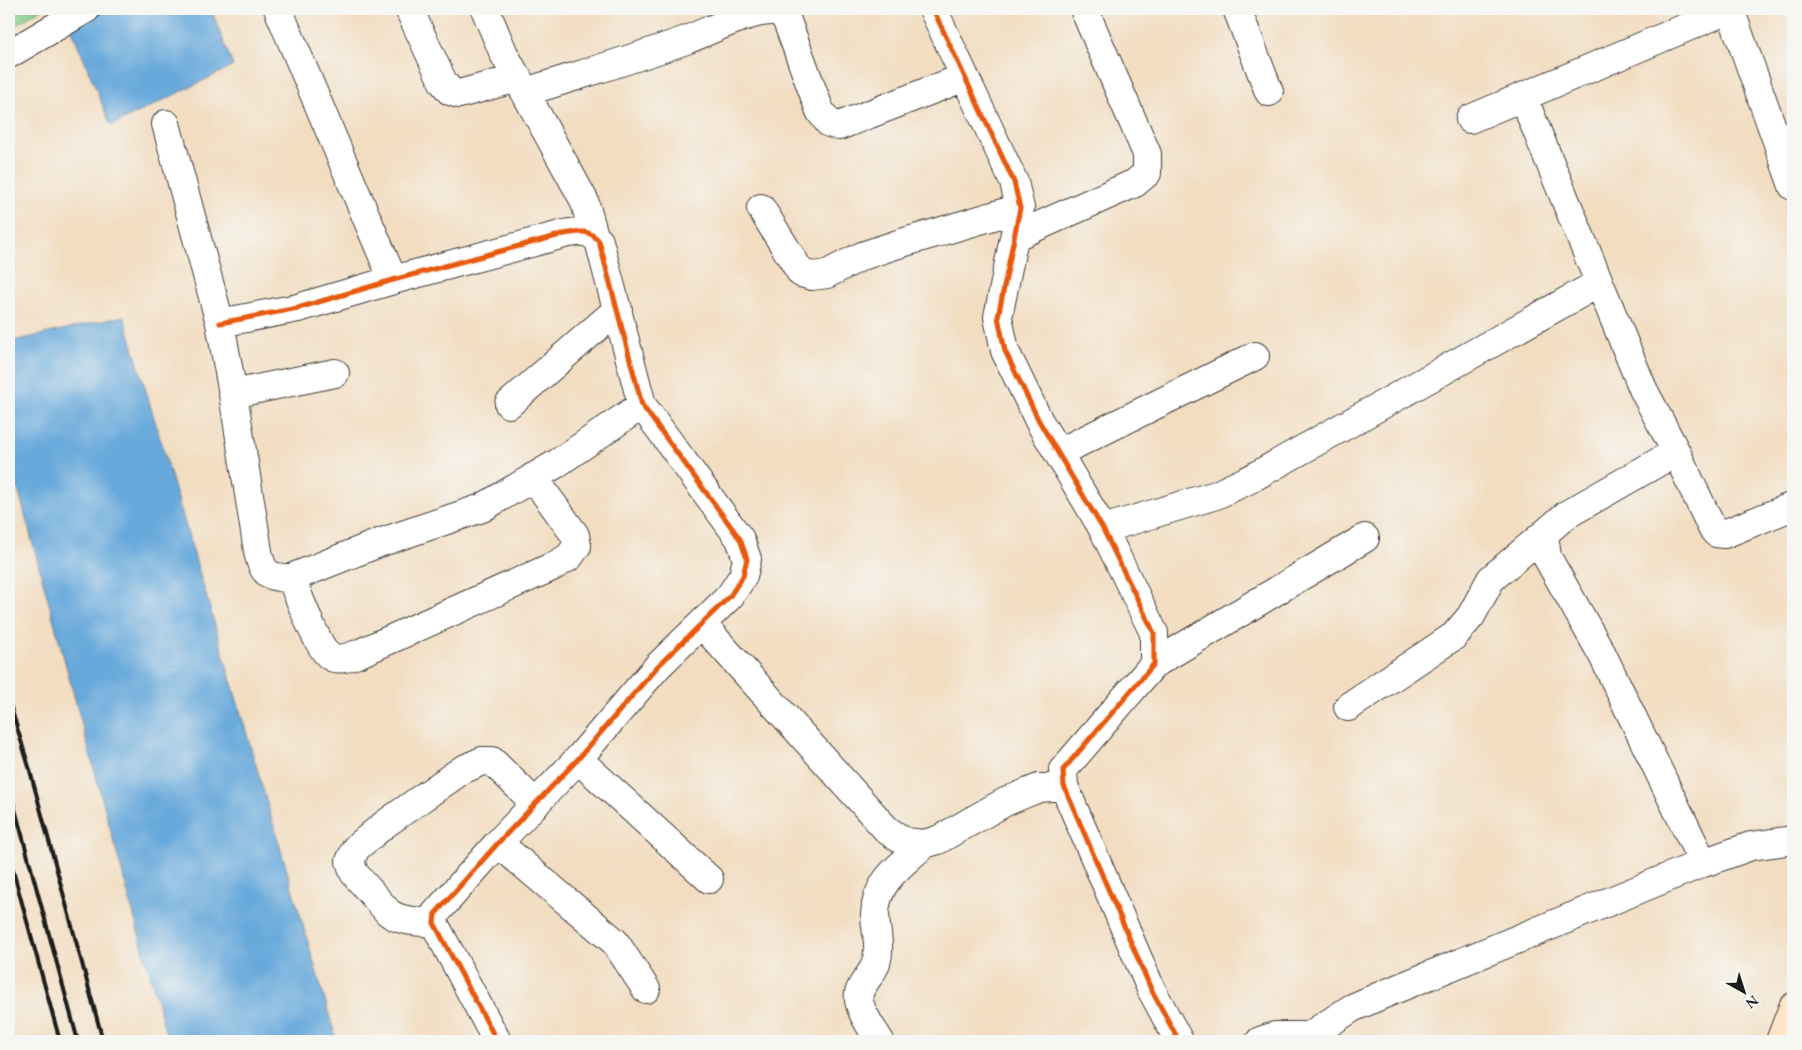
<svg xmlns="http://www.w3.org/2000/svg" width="1802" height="1050" font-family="'EB Garamond',serif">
	<rect width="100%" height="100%" fill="#f6f6f2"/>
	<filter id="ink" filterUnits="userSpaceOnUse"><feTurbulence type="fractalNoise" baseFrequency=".02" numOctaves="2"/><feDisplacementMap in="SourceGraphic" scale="10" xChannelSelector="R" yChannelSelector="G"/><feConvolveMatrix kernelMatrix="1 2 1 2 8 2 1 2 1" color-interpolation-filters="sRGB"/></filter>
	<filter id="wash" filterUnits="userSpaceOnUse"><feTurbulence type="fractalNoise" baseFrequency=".0096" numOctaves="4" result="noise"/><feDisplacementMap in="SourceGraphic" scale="20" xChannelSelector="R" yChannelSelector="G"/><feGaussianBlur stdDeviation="1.12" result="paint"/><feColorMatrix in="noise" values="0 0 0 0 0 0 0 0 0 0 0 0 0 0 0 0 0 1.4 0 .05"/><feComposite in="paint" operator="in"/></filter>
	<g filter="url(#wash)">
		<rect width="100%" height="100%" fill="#f2ddc1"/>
		<!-- green -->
		<path fill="#84cc88" stroke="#507452" d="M9,9H42L9,29Z"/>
		<!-- water -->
		<path fill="#67a9db" stroke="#42627c" d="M106,9H211L233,66L111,126L71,28Z
			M124,316L337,1041H168L9,456V342Z"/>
	</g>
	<g filter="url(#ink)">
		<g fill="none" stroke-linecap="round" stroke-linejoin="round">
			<!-- street casing -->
			<g stroke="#3c3935" stroke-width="30">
				<path id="street" d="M278,9L393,280
					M409,9L443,82L450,91L459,94L518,78
					M485,9L504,54L584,200L594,235
					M933,9L1014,182L1020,208L998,317L1005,351L1039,421L1103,529L1154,633V664L1063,770L1064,786L1151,989L1179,1041
					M1237,9L1269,92
					M1730,9L1793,186
					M9,54L86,9
					M526,92C579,75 633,59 686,40C710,31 757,6 780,12L787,21L820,111L829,123L839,126L965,77
					M1523,97L1643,389L1676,452L1712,528L1716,533L1724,534L1793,506
					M1470,119L1730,9
					M166,124L220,323L233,394L258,551C262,573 268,578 291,578L379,543L482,508L556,464L642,405
					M761,208L801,273L812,276L827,274L862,256L895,245L1020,208
					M1016,236L1135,183L1147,173V154L1084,9
					M220,323L298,308L393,280L564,234C579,232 588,228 599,241L642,405L740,539L747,559L743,576L730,596L657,667L578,759L498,843L435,914L434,923L497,1041
					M233,394L335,373
					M509,404L618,309
					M1676,452L1566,515L1544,534L1547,557L1602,654L1703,863
					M1058,453L1255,356
					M1103,529L1216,495L1250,479L1599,283
					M291,578C298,594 318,649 330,656C339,662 351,656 360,653L554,566L569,557L577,546L575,535L533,477
					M702,624L887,830L905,842L924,844L938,840L1005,802L1024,794L1039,788L1064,786
					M1154,664L1365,538
					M1348,707L1454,636L1471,616L1491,579L1544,534
					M578,759L709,879
					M498,843L615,942L646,989
					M434,923C418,921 400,922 388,912L354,873L350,861L356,848L385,824L462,770L482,761H492L536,804
					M1309,1036L1352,1008L1389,992L1703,863L1751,846L1793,840
					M880,1041C873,1030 856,1007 859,993C864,978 877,972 878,952C879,939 875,926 875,914C876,880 902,865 924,844
					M1260,1041L1275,1036H1309L1312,1041"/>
			</g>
			<!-- secondary casing -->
			<g stroke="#3c3935" stroke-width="30">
				<path id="secondary" d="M1780,1041L1793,1007"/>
			</g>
			<!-- street -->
			<use href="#street" stroke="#fff" stroke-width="28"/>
			<!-- secondary -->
			<use href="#secondary" stroke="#fde5c5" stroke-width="28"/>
			<!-- rail -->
			<path stroke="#1c1c1c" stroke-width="4" d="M9,701L29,767L103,1041
				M9,787L78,1041
				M9,856L60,1041"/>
			<!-- cycleway casing -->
			<g stroke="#f6f6f2" stroke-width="8">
				<path id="cycleway" d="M933,9L1014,182L1020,208L998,317L1005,351L1039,421L1103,529L1154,633V664L1063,770L1064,786L1151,989L1179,1041
					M220,323L298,308L393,280L564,234C579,232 588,228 599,241L642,405L740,539L747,559L743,576L730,596L657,667L578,759L498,843L435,914L434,923L497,1041"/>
			</g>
			<!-- cycleway -->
			<use href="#cycleway" stroke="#e8590c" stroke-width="5"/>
		</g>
	</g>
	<!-- margin -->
	<rect width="1802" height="1050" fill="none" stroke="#f6f6f2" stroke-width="30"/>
	<!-- north arrow -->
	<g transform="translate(1744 992) rotate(141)" stroke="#f6f6f2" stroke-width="4" paint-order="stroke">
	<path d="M0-4L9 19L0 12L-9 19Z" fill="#1c1c1c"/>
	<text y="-8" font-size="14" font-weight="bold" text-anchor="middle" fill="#1c1c1c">N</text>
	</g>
</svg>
